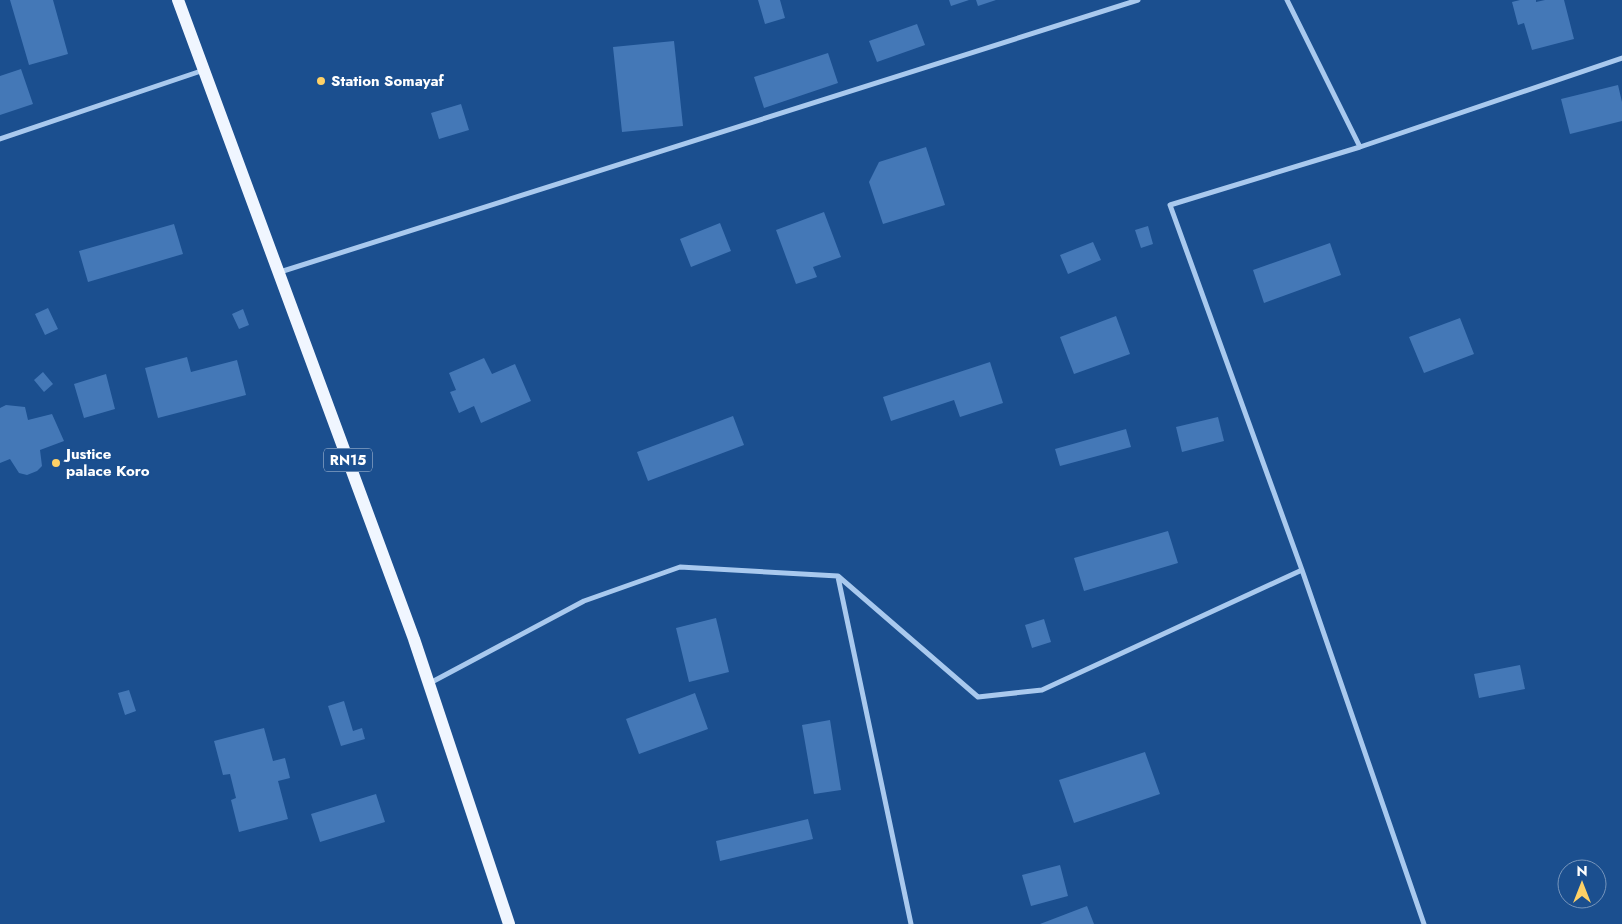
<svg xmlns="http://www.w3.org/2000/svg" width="1622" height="924" font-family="Jost,sans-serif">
	<rect width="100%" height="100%" fill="#1b4f8f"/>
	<!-- building -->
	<path fill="#4478b7" d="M10,0H53L68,54L29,65Z
		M758,0H780L785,18L765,24Z
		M949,0H969L951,6Z
		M976,0H996L978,6Z
		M1520,0H1536V2L1545,0H1564L1574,39L1532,50L1524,23L1518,25L1512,2Z
		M917,24L925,45L877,62L869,41Z
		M674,41L683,126L622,132L613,47Z
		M828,53L838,83L764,108L754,77Z
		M21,69L33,104L0,115V76Z
		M1618,85L1622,102V121L1570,134L1561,99Z
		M461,104L469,130L439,139L431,113Z
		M926,147L945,205L883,224L869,182L879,162Z
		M824,212L841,257L813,267L817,277L796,284L776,230Z
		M720,223L731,251L691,267L680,239Z
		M174,224L183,254L88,282L79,251Z
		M1148,226L1153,244L1141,248L1135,230Z
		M1093,242L1101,260L1068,274L1060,255Z
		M1330,243L1341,275L1264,303L1253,270Z
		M48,308L58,329L45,335L35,314Z
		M243,309L249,325L239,329L232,314Z
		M1116,316L1130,354L1074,374L1060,337Z
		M1460,318L1474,354L1424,373L1409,337Z
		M187,357L191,372L237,360L246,395L158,418L145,368Z
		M484,358L492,374L515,364L531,401L481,423L474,406L459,413L450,392L456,390L449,373Z
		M990,362L1003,403L960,417L954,400L891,421L883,397Z
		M43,372L53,384L44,392L34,380Z
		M106,374L115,409L84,418L74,384Z
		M6,405L25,407L28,420L52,414L64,441L40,450L42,466L37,471L27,475L19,473L10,459L0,463V408Z
		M733,416L744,445L648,481L637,452Z
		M1218,417L1224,441L1182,452L1176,427Z
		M1126,429L1131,447L1060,466L1055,449Z
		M1168,531L1178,563L1084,591L1074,558Z
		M716,618L729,672L689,682L676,628Z
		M1044,619L1051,642L1032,648L1025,625Z
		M1520,665L1525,689L1479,698L1474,674Z
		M129,690L136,711L125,715L118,693Z
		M695,693L708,729L639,754L626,719Z
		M344,701L353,731L362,728L365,739L341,746L328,706Z
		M830,720L841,790L814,794L802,725Z
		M264,728L273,761L285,758L290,778L278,781L288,819L239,832L231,800L236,798L230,774L223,775L214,741Z
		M1145,752L1160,794L1074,823L1059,780Z
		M376,794L385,822L320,842L311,814Z
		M808,819L813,839L720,861L716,841Z
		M1060,865L1068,896L1031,906L1022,875Z
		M1087,906L1094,924H1040Z"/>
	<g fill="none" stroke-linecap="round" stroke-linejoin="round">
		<!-- minor -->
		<path stroke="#a9c9ee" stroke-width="5" d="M1287,0L1360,147
			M0,139L204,70
			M280,272L1138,0
			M1302,570L1424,924
			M838,577L911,924
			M430,683L584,601L680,567L838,576L978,697L1042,690L1302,570L1170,205L1360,147L1622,58"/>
		<!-- primary -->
		<path stroke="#f0f6ff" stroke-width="12" d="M178,0L414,639L509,924"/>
	</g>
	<!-- markers -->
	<g fill="#ffd166" stroke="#1b4f8f" stroke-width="2">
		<circle cx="321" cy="81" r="5"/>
		<circle cx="56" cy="463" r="5"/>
	</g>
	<g text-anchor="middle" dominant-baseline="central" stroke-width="4" stroke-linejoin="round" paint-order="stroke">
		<!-- shield labels -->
		<rect fill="#1b4f8f" stroke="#bbcadd" stroke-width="1" x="324" y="448.5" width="48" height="23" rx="4"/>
		<g font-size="14" font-weight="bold" fill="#fff">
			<text x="348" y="460">RN15</text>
		</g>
		<!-- poi labels -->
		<g font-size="15" font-weight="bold" fill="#fff" stroke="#1b4f8f" text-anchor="start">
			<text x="331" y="81">Station Somayaf</text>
			<text x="66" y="454">Justice<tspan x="66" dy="17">palace Koro</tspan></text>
		</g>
	</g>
	<!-- north arrow -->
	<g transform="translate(1582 884)"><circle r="24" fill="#1b4f8f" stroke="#7695bc"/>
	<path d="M0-4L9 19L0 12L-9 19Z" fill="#ffd166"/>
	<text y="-8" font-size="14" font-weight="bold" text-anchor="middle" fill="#ffffff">N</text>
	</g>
</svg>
